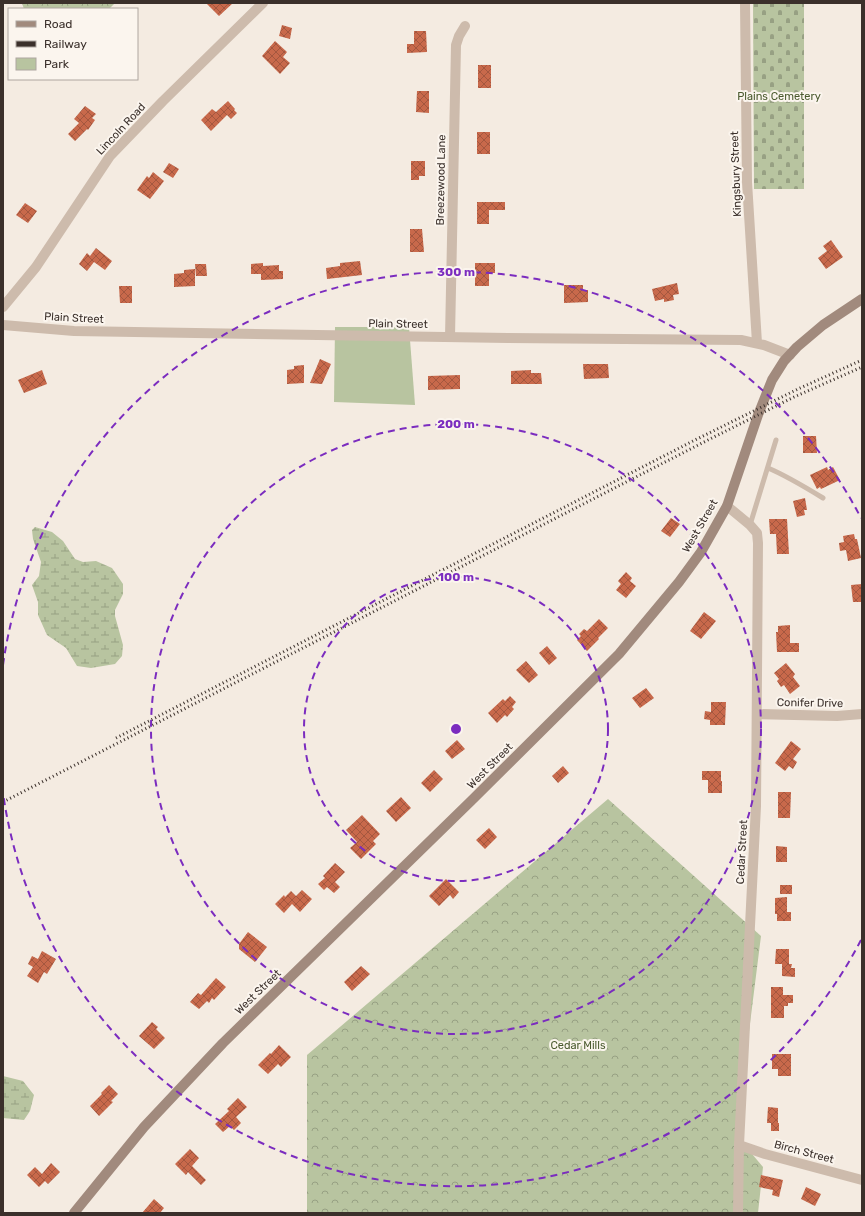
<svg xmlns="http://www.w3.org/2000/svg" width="865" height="1216" font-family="Rubik,sans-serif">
	<defs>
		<pattern id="forest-crowns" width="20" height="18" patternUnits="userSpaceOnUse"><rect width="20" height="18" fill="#b8c4a0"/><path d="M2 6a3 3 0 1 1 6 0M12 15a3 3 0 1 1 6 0" fill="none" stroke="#97a083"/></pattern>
		<pattern id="wetland-marsh" width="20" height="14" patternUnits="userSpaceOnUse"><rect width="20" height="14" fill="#b8c4a0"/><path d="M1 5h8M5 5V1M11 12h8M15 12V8" fill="none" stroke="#97a083"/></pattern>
		<pattern id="cemetery-stones" width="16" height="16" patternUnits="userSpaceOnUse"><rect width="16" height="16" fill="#b8c4a0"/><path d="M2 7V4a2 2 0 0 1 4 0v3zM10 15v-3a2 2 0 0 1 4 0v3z" fill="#97a083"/></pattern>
		<pattern id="building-cross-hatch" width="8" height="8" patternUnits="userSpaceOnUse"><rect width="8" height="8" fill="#c8694b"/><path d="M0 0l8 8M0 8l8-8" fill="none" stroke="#a4573f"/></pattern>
	</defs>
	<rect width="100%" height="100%" fill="#f4ebe1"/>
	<!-- forest -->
	<path fill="url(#forest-crowns)" d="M22,3H115L109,9H24Z
		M608,799L761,936L736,1135L763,1167L758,1213H307V1055Z"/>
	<!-- wetland -->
	<path fill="url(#wetland-marsh)" d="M35,527L52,532L63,541L75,559L83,562L96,561L112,568L123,584V594L115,610V616L123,645L122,656L115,664L91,668L77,666L66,648L47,635L38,615V602L32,585L39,576L41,562L33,539L32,530Z
		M3,1076L23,1081L34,1095L30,1111L24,1120L3,1118Z"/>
	<!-- cemetery -->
	<path fill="url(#cemetery-stones)" d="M753,3H804V189H754Z"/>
	<!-- park -->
	<path fill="#b8c4a0" d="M335,327H409L415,405L334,402Z"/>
	<!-- building -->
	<path fill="url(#building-cross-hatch)" d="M206,3H233L219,16Z
		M282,25L292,28L290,39L279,36Z
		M414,31H426L427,52L407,53V44H414Z
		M275,41L287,52L283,57L290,63L280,74L262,56Z
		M478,65H491V88H478Z
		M417,91H429V113L416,112Z
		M228,101L235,109L234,110L237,113L231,119L227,115L211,131L201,120L212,109L216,112Z
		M85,106L96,114L92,118L95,120L88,130L87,129L75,141L68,134L79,123L74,119Z
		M477,132H490V154H477Z
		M411,161H425V176H419V180H411Z
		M169,163L179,169L173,178L163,172Z
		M153,172L164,181L150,199L137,190L147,176L149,178Z
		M477,202H505V210H489V224H477Z
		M25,203L37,211L28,223L16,215Z
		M410,229H422L424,252H410Z
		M831,240L843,257L826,269L818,258L827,251L823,246Z
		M96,248L112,261L105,270L94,262L87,271L79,264L87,253L90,256Z
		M360,261L362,275L327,279L326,268L340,266V263Z
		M263,263V266L279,265V271H283V279L261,280V274H251V264Z
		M475,263H495V273H489V286H475Z
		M195,264H206L207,276H196Z
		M195,269V286L174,287V274L184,273V270Z
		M677,283L679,294L673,295L674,300L664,302V299L655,301L652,289Z
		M564,285H583V290H588V302L564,303Z
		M119,286H132V303H120Z
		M320,359L331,364L322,384L310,383Z
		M583,364H608L609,378L584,379Z
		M304,365V383L287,384V370L294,369V366Z
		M42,370L47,384L24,393L18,380Z
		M531,370V373H541L542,384H511V371Z
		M460,375V389L428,390V376Z
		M803,436H816L817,453H803Z
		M827,467L828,470L833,467L840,480L821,489L820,487L817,489L810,475Z
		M805,498L807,510H804L805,515L797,517L793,501Z
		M671,518L680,524L670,537L661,531Z
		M769,519H787L789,554H777L776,534H770Z
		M854,534L855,539H857L861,558L848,561L846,550L840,551L839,543L844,542L843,536Z
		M626,572L632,578L630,581L636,586L626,598L616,590L621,584L618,581Z
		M862,584V602H853L851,585Z
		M704,612L716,621L701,639L690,631Z
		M599,619L608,628L598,638L599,639L587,651L577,640L581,636L579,634L584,629L587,631Z
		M790,625V643H799V652H777L776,632H778V626Z
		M547,646L557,658L549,665L539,653Z
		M526,661L538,675L529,683L516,670Z
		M786,663L795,674L793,677L800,686L790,694L784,685L781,687L777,681L779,679L774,673Z
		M646,688L654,698L640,708L632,698Z
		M510,696L516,702L512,707L514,709L507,717L505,715L497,723L488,713L503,699L505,701Z
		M711,702H726L725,725H710V720L704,719L705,711L711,712Z
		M457,740L465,749L452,759L445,751Z
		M791,741L801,749L793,759L797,762L793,769L789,766L785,771L775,763Z
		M563,766L569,773L558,783L552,776Z
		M434,770L443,779L430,792L421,783Z
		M702,771H721V781H722V793H708V780H702Z
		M778,792H791L790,818H778Z
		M401,797L411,808L396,822L386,811Z
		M362,815L380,834L373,841L376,844L361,859L350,848L357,842L346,830Z
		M489,828L497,837L485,849L476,840Z
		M776,846L787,847V862H776Z
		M335,863L345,872L335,882L340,887L334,893L327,887L324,890L318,884L325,878L323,876Z
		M446,879L459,892L453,899L450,895L439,906L429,896Z
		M780,885H792V894H780Z
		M302,890L312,899L300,912L292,904L284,913L275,904L284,895L285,897L291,891L296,896Z
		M787,897V912H791V921H777V914H775V898Z
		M248,932L267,947L255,962L239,949V944Z
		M776,949H789V964H784H792L791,968H795V977L782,976V964H775Z
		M42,951L56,959L47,974L44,972L38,983L27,976L33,967L28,964L32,956L38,959Z
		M361,966L370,974L352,991L344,982Z
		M216,978L226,987L214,1000L212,998L209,1003L207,1001L199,1009L190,1002L198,993L201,995Z
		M771,987H783V995H793V1003H788V1006H784V1018H771Z
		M152,1022L158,1027L156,1029L165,1038L154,1049L139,1036Z
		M279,1045L291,1057L281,1067L278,1064L268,1074L258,1065L270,1053L271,1054Z
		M772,1054H791V1076H778V1069H772Z
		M109,1085L118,1094L111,1101L113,1102L99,1116L90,1106L102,1094L101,1093Z
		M238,1098L247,1107L236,1117L241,1123L234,1130L230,1126L223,1132L215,1124L229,1111L227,1109Z
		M768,1107L778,1108V1123H779V1131H771V1123H767Z
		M190,1149L199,1158L192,1166L206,1180L201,1185L188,1172L186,1175L175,1164Z
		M51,1163L60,1172L48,1184L45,1181L39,1187L27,1175L35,1167L42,1174Z
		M761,1175L783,1180L779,1197L772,1195L773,1190L759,1187Z
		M806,1187L821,1194L815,1206L801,1199Z
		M154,1199L164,1208L160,1213H142Z"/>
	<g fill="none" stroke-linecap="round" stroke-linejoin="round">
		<!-- service -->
		<path stroke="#cdbbac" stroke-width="5" d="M768,468C787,476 805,487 823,498
			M750,525L776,440"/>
		<!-- minor -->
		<path stroke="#cdbbac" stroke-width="10" d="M745,3L747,182L757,343
			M3,307L36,267L110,156L163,101L263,3
			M3,325L74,331L508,338L741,340L764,345L790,355
			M450,337L456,45L459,36L465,26
			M727,506L750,525L757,533L758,543L756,806L739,1145L738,1213
			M757,714L837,716L862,714
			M739,1145L765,1154L862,1180"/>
		<!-- secondary -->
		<path stroke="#a18a7d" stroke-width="10" d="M74,1213L144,1127L223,1043L471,801L619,654L679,582L701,552L727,506L758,415L772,380L784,361L797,347L823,325L862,299"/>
		<!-- rail -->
		<path stroke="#3b302b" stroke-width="3" stroke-dasharray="1 3" stroke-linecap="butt" d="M116,738L693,441L798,389L862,360
			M3,802L708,440L794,397L862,367"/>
	</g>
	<!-- distance rings -->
	<g fill="none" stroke="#7b2cbf" stroke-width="2" stroke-dasharray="7 5">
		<circle cx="456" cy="729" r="152"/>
		<circle cx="456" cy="729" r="305"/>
		<path d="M861 940A457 457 0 0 1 3 793M3 665A457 457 0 0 1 861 518"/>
	</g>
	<g text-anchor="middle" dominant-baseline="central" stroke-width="4" stroke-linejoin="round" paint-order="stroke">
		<!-- park labels -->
		<g font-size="11" fill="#4a5a2e" stroke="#fbf5ee">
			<text x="779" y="96">Plains Cemetery</text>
			<text x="578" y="1045">Cedar Mills</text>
		</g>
		<!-- street labels -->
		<g font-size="11" fill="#3b302b" stroke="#fbf5ee">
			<text transform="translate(121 129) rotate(-47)">Lincoln Road</text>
			<text transform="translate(736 174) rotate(-92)">Kingsbury Street</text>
			<text transform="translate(441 180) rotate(-89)">Breezewood Lane</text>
			<text transform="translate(74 318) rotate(3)">Plain Street</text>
			<text transform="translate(398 324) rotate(1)">Plain Street</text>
			<text transform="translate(700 526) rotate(-60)">West Street</text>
			<text transform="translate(810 703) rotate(1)">Conifer Drive</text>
			<text transform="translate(490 766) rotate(-45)">West Street</text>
			<text transform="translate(742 852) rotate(-87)">Cedar Street</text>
			<text transform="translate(258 992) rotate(-44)">West Street</text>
			<text transform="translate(804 1152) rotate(15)">Birch Street</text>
		</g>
	</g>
	<circle cx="456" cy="729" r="6" fill="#7b2cbf" stroke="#fbf5ee" stroke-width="2"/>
	<g font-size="12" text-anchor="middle" font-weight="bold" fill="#7b2cbf" stroke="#fbf5ee" stroke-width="4" stroke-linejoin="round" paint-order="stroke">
		<text x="456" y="276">300 m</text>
		<text x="456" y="428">200 m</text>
		<text x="456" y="581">100 m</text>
	</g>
	<!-- border -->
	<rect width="865" height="1216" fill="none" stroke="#3b302b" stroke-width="8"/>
	<!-- legend -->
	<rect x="8" y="8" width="130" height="72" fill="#fbf5ee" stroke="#aea6a0"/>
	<rect x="16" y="21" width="20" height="6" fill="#a18a7d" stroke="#aea6a0"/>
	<text x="44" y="28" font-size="12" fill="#3b302b">Road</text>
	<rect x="16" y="41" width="20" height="6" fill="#3b302b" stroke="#aea6a0"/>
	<text x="44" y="48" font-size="12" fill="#3b302b">Railway</text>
	<rect x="16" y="58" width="20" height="12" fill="#b8c4a0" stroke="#aea6a0"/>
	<text x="44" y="68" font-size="12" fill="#3b302b">Park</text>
</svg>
